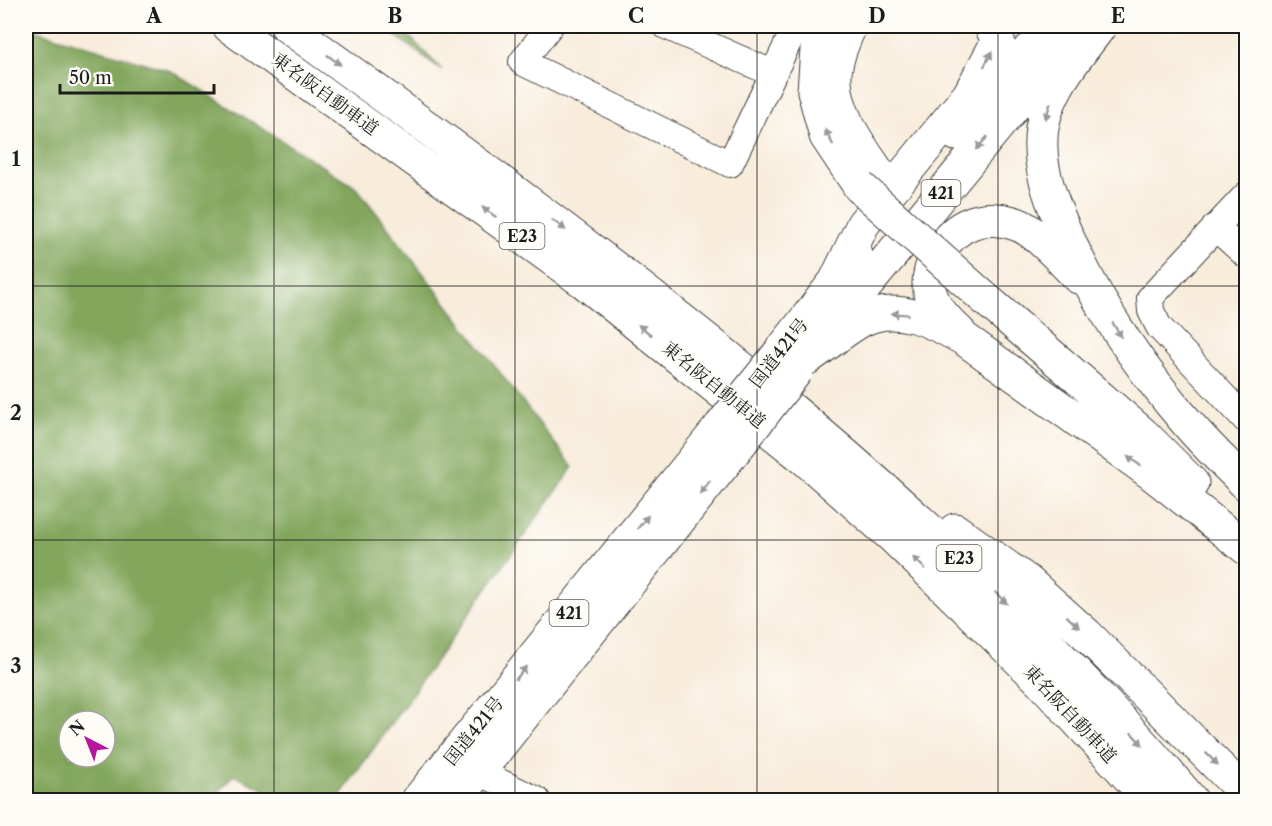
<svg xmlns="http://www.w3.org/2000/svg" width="1272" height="826" font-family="'Libre Caslon Text','Noto Serif JP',serif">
	<rect width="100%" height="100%" fill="#fdfcf7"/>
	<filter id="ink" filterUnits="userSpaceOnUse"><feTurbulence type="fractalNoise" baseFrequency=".0167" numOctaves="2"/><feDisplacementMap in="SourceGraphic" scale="12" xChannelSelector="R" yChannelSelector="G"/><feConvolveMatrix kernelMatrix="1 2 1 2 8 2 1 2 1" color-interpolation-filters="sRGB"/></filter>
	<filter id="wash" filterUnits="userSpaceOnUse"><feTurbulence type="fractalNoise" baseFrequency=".008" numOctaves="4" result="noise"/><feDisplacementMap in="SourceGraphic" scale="24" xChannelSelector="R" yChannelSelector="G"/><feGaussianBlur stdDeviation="1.35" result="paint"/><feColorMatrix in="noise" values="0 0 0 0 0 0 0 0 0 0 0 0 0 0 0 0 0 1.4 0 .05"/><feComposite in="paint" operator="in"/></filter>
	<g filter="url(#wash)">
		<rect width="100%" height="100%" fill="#f8ecdb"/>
		<!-- forest -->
		<path fill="#81a65b" stroke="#4e613c" stroke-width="1.5" fill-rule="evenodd" d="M382,26H399L442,70Z
			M26,28L171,71L357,188L573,467L337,800H286L234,775L211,800H26ZM69,721H105V757H69Z"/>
	</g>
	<g filter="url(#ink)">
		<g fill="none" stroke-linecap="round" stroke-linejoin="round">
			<!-- minor casing -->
			<g stroke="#3d3b39" stroke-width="28">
				<path id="minor" d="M550,26L522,62L730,164L796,26
					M666,26L772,73
					M1246,195L1150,298L1151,311L1159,327L1246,420
					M1215,227L1246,255
					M464,761L479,772L537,800"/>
			</g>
			<!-- trunk casing -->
			<g stroke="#3d3b39" stroke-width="35">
				<path id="trunk" d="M956,134L1022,57L1058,26
					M817,345L1043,71L1087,33
					M778,355L856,255
					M418,800L721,426
					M456,800L742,441"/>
			</g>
			<!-- motorway casing -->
			<g stroke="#3d3b39" stroke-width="35">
				<path id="motorway" d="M229,26L583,281L805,459L893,537L1041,681L1150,800
					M287,26C609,258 933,495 1191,800
					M824,26L818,35L814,91L826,136L860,187
					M850,26C843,42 834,62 835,80C836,116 862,148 881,177
					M1100,26C1077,57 1048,89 1042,128C1037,162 1049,195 1062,225C1093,298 1137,365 1189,425C1207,446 1227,465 1246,484
					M837,278L863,224L969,95L998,41L991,26
					M982,296L1143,434L1192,483
					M959,332C947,321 930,304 929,286C928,262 947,233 969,224C985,217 1004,219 1019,225C1035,231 1065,263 1078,277
					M806,359C824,347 841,332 860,321C896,301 934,322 966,340L1151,473L1246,548
					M955,530L1028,582L1087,635L1246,794"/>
			</g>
			<!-- minor -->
			<use href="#minor" stroke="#fff" stroke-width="26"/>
			<!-- trunk -->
			<use href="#trunk" stroke="#fff" stroke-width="33"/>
			<!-- motorway -->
			<use href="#motorway" stroke="#fff" stroke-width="33"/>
			<!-- trunk-bridge casing -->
			<g stroke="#3d3b39" stroke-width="35" stroke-linecap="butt">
				<path id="trunk-bridge" d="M721,426L778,355
					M742,441L797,370"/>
			</g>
			<!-- motorway-bridge casing -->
			<g stroke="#3d3b39" stroke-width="35" stroke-linecap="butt">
				<path id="motorway-bridge" d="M860,187L982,296"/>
			</g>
			<!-- trunk-bridge -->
			<use href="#trunk-bridge" stroke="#fff" stroke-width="33"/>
			<!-- motorway-bridge -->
			<use href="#motorway-bridge" stroke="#fff" stroke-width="33"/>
		</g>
		<!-- one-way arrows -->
		<defs><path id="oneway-solid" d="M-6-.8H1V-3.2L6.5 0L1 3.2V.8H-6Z" transform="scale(1.5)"/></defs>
		<g fill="#999">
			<use href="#oneway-solid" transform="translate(988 59) rotate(-62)"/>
			<use href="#oneway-solid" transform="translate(334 60) rotate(36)"/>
			<use href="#oneway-solid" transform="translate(1048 111) rotate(108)"/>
			<use href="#oneway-solid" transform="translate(829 137) rotate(-117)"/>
			<use href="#oneway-solid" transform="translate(982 143) rotate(130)"/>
			<use href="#oneway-solid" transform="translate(489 212) rotate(-144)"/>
			<use href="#oneway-solid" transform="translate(559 225) rotate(37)"/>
			<use href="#oneway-solid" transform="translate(900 314) rotate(-176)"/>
			<use href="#oneway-solid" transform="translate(645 330) rotate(-142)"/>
			<use href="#oneway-solid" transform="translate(1117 330) rotate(59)"/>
			<use href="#oneway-solid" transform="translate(1134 461) rotate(-144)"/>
			<use href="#oneway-solid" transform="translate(705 487) rotate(128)"/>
			<use href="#oneway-solid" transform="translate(643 522) rotate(-51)"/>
			<use href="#oneway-solid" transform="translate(919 563) rotate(-136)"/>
			<use href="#oneway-solid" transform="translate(1001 598) rotate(44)"/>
			<use href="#oneway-solid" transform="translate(1073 622) rotate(42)"/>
			<use href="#oneway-solid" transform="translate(521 673) rotate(-51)"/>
			<use href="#oneway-solid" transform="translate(1137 739) rotate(47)"/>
			<use href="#oneway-solid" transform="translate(1212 759) rotate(45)"/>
		</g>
	</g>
	<!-- grid -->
	<path fill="none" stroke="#1c1c1c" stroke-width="1.5" stroke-opacity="0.55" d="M274,26V800M515,26V800M757,26V800M998,26V800M26,286H1246M26,540H1246"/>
	<g text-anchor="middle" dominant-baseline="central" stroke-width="5" stroke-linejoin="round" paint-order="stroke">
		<!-- shield labels -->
		<g fill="#fdfcf7" stroke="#605f5e" stroke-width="1.5">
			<rect x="921.5" y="180" width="39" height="26" rx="4.5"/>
			<rect x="499.5" y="223" width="45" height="26" rx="4.5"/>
			<rect x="936.5" y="545" width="45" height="26" rx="4.5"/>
			<rect x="549.5" y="600" width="39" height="26" rx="4.5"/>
		</g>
		<g font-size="16" font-weight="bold" fill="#1c1c1c">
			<text x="941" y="193">421</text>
			<text x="522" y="236">E23</text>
			<text x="959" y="558">E23</text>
			<text x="569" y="613">421</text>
		</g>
		<!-- street labels -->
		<g font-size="18" fill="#1c1c1c" stroke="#fdfcf7">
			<text transform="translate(325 94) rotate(36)">東名阪自動車道</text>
			<text transform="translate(779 353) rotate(-52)">国道421号</text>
			<text transform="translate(714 385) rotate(39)">東名阪自動車道</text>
			<text transform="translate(1070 714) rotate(47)">東名阪自動車道</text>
			<text transform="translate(474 731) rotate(-51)">国道421号</text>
		</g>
	</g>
	<!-- margin -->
	<rect width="1272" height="826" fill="none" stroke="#fdfcf7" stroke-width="66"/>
	<!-- north arrow -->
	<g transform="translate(87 739) rotate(318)"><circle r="28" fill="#fdfcf7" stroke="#a3a29f" stroke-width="1.5"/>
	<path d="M0-4.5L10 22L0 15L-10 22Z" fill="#b5179e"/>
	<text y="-9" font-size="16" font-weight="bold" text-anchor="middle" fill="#1c1c1c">N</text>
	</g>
	<!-- scale -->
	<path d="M60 84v9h154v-9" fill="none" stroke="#1c1c1c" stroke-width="3"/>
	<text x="69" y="84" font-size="18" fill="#1c1c1c" stroke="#fdfcf7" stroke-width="4.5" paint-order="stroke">50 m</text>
	<rect x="33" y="33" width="1206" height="760" fill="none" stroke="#1c1c1c" stroke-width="2"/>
	<g font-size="20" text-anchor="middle" font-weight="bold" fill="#1c1c1c">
		<text x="154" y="23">A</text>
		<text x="395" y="23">B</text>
		<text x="636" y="23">C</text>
		<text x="877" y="23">D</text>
		<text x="1118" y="23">E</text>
		<text x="16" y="166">1</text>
		<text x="16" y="420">2</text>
		<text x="16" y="673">3</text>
	</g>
</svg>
